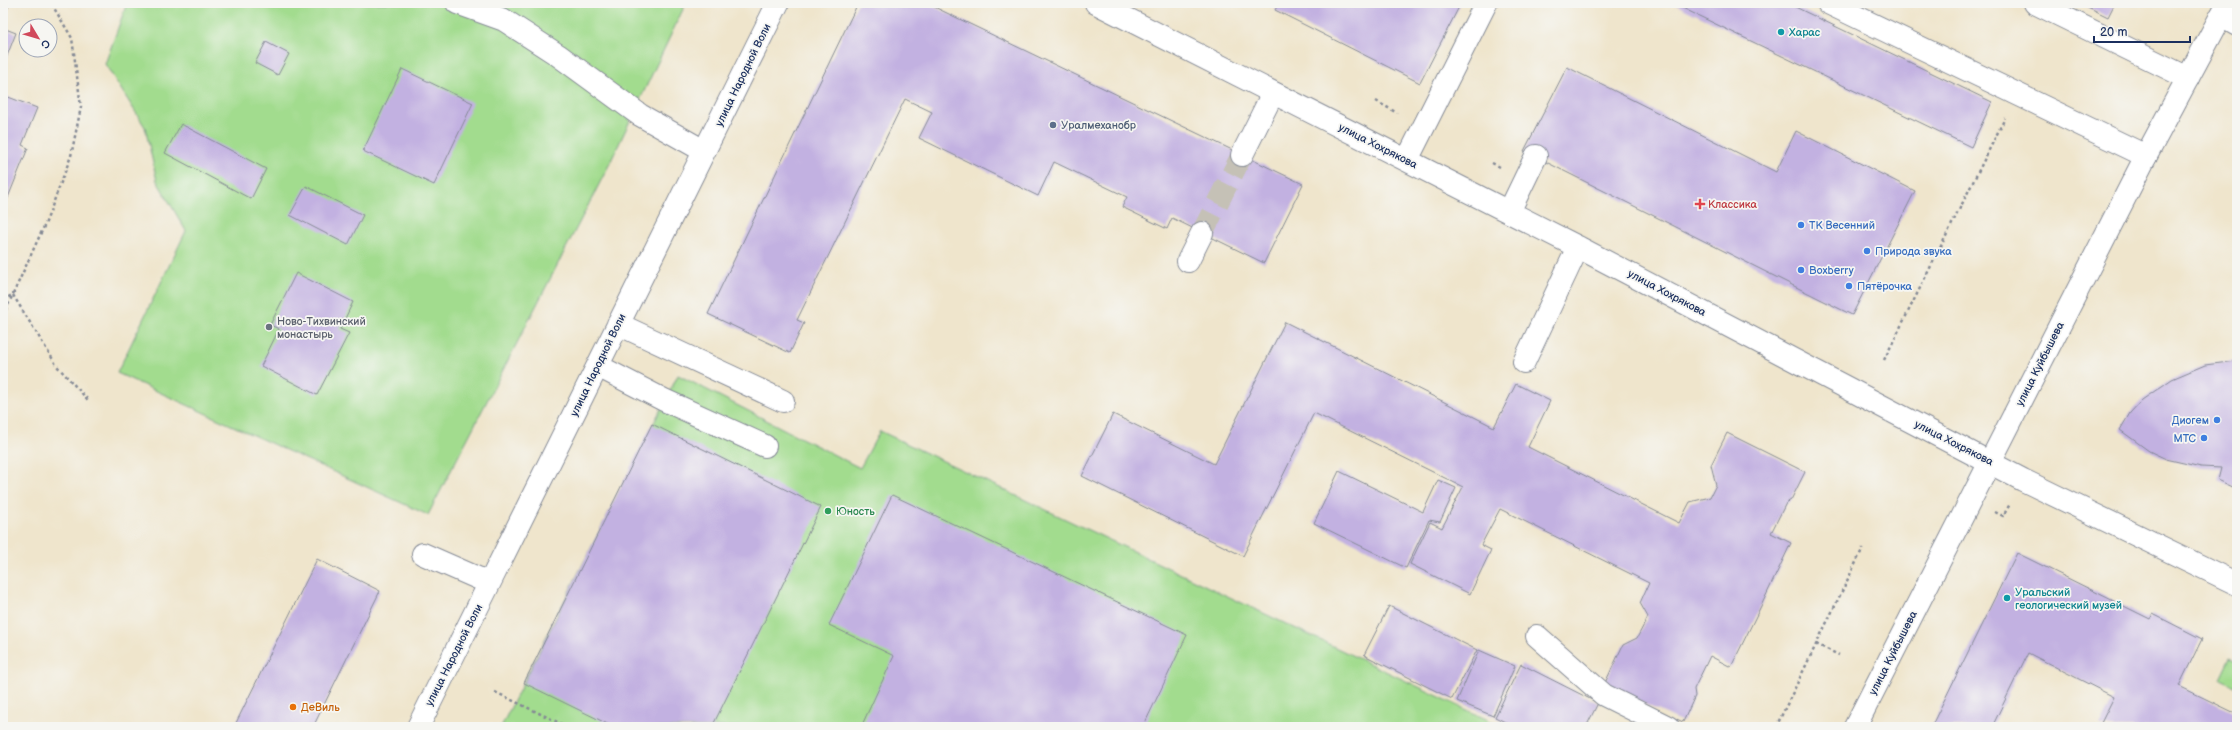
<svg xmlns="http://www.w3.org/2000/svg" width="2240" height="730" font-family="'Balsamiq Sans',sans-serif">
	<rect width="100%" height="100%" fill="#f6f6f2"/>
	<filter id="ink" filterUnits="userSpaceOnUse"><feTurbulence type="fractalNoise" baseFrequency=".025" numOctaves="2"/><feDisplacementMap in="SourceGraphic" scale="8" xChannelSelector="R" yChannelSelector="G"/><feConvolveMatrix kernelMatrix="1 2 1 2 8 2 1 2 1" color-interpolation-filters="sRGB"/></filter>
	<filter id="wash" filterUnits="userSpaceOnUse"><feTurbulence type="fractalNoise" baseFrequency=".012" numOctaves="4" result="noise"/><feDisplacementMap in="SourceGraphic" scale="16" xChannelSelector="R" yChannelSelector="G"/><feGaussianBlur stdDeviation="0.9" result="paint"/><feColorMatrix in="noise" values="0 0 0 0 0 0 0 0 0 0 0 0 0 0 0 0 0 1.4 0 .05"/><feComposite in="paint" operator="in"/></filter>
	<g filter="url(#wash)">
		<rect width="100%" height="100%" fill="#efe5cc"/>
		<!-- green -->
		<path fill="#a2dc8e" stroke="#5e8676" d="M127,3H686L608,167L428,515L117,373L186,231L157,181L145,127L105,64Z
			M678,375L860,468L880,431L1503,727H501Z
			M2230,658L2237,661V687L2220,679Z"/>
		<g id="blocks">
			<!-- building -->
			<path fill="#c2b1e1" d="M3,3L9,5L3,20Z
				M858,3H926L1303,184L1264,263L1172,218L1167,229L1122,207L1127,197L1054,162L1038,196L919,138L932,112L905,99L797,320L804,323L790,353L708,314Z
				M1279,3H1461L1420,83L1275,10Z
				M1672,3H1787L1992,102L1971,147Z
				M2080,3H2115L2108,17Z
				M3,28L16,33L3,66Z
				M266,42L289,54L278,75L255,63Z
				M1567,67L1776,172L1796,131L1915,191L1852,315L1524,151Z
				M402,69L473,103L434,185L363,151Z
				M3,95L37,108L22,145L28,148L3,210Z
				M181,124L266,169L251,199L165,153Z
				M306,186L363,215L348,245L290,215Z
				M296,273L353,302L340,329L349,333L317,395L261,366L279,329L270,325Z
				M1285,322L1494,427L1516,384L1550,401L1528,447L1679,523L1690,502L1710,497L1716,485L1711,465L1727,433L1805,472L1791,500L1786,503L1771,533L1791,543L1761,606L1731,667L1710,656L1694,689L1695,696L1683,722L1604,685L1623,645L1637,638L1648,617L1640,603L1649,583L1500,509L1481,545L1491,550L1470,594L1410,564L1430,522L1442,528L1463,487L1314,413L1243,556L1082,476L1113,414L1214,464Z
				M2237,361V489L2218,480L2221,468L2201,467L2166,459L2149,451L2120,430L2130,413L2142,400L2172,379L2205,365Z
				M652,424L821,507L712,727H614L524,683Z
				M1339,471L1423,512L1438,480L1456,488L1440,522L1429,520L1406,568L1314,523Z
				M892,495L1187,635L1143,727H861L894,656L829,625Z
				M2017,553L2150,619L2153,614L2202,639L2179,686L2237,714V727H2099L2114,697L2028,653L1992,727H1931Z
				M317,559L380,591L313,727H234Z
				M1389,606L1477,650L1452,699L1364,655Z
				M1479,650L1515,666L1493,716L1457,701Z
				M1521,664L1598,703L1586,727H1515L1495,717Z"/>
		</g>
	</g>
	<g filter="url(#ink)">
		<use href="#blocks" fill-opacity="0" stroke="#858a95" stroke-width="1"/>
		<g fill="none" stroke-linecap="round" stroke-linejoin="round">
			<!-- minor-tunnel -->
			<path stroke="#c5c1b6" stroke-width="22" stroke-dasharray="22 11" stroke-linecap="butt" d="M1202,233L1242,155"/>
			<!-- minor casing -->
			<g stroke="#858a95" stroke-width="24">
				<path id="minor" d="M457,3L504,20L558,55L640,115L704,151
					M1096,3L1578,247L2023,480L2237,584
					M1828,3L2146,156
					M2035,3L2188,78
					M2221,16L2237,25
					M1242,155L1273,93
					M1407,160L1486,3
					M1509,212L1536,156
					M1188,261L1202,233
					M618,324L783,401
					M1524,362L1578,247
					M598,366L664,400L765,446
					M423,554L489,583
					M1537,636L1604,695L1668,727
					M418,727L778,3"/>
			</g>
			<!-- major casing -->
			<g stroke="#858a95" stroke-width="24">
				<path id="major" d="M1855,727L2146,156L2228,3"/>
			</g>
			<!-- path -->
			<path stroke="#858a95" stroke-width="2.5" stroke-dasharray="3 3" stroke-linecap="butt" d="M1376,101L1397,113
				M1492,163L1500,167
				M13,295L57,366L88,400
				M3,300L12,295
				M3,316L46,222L71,156L81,107L72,38L51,3
				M1884,360L2005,118
				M1995,512L2003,516L2010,504
				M1816,644L1839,655
				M495,692L568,727
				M1776,727L1863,548"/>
			<!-- minor -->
			<use href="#minor" stroke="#fff" stroke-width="22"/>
			<!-- major -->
			<use href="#major" stroke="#fff" stroke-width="22"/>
		</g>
	</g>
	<!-- markers -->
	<g fill="#0f9aa8" stroke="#f6f6f2" stroke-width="1.5">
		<circle cx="1781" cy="32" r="4"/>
		<circle cx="2007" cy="598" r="4"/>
	</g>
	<circle fill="#5c6f8a" stroke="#f6f6f2" stroke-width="1.5" cx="1053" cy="125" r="4"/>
	<path fill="#e0444e" stroke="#f6f6f2" stroke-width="1.5" d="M1698 198h4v4h4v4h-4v4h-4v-4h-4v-4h4z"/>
	<g fill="#3f7fe0" stroke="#f6f6f2" stroke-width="1.5">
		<circle cx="1801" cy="225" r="4"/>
		<circle cx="1867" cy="251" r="4"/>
		<circle cx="1801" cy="270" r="4"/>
		<circle cx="1849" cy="286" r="4"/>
		<circle cx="2217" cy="420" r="4"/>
		<circle cx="2204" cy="438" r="4"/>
	</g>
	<circle fill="#6b7280" stroke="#f6f6f2" stroke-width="1.5" cx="269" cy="327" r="4"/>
	<circle fill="#2e9e5b" stroke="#f6f6f2" stroke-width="1.5" cx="828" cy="511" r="4"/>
	<circle fill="#e8710a" stroke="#f6f6f2" stroke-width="1.5" cx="293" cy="707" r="4"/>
	<g text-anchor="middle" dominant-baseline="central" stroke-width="3.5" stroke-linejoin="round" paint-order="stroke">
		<!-- culture labels -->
		<g font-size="11" fill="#0d838f" stroke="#f6f6f2" text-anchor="start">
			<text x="1789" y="32">Харас</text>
			<text x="2015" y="592">Уральский<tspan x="2015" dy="13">геологический музей</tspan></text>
		</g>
		<!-- street labels -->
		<g font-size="11" fill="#1b2f5e" stroke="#f6f6f2">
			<text transform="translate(743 75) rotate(-64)">улица Народной Воли</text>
			<text transform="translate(1378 146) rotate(27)">улица Хохрякова</text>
			<text transform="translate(1667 293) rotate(28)">улица Хохрякова</text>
			<text transform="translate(2040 364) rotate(-63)">улица Куйбышева</text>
			<text transform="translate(598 365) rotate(-64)">улица Народной Воли</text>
			<text transform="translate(1954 443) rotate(27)">улица Хохрякова</text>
			<text transform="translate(1893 653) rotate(-63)">улица Куйбышева</text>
			<text transform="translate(454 655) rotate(-63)">улица Народной Воли</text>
		</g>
		<!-- service labels -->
		<g font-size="11" fill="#4e5e75" stroke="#f6f6f2" text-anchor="start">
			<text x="1061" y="125">Уралмеханобр</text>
		</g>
		<!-- health labels -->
		<g font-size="11" fill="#be3a42" stroke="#f6f6f2" text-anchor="start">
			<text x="1708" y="204">Классика</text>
		</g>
		<!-- shop labels -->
		<g font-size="11" fill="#366cbe" stroke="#f6f6f2" text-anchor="start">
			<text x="1809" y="225">ТК Весенний</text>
			<text x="1875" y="251">Природа звука</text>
			<text x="1809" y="270">Boxberry</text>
			<text x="1857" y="286">Пятёрочка</text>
			<text x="2209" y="420" text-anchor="end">Диогем</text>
			<text x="2196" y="438" text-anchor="end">МТС</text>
		</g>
		<!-- worship labels -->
		<g font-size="11" fill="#5b616d" stroke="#f6f6f2" text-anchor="start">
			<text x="277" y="321">Ново-Тихвинский<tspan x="277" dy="13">монастырь</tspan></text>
		</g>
		<!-- leisure labels -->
		<g font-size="11" fill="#27864d" stroke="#f6f6f2" text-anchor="start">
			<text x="836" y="511">Юность</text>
		</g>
		<!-- food labels -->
		<g font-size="11" fill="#c56008" stroke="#f6f6f2" text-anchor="start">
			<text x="301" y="707">ДеВиль</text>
		</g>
	</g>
	<!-- margin -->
	<rect width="2240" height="730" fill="none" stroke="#f6f6f2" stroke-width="16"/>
	<!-- north arrow -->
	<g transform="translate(38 38) rotate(128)"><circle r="19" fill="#f6f6f2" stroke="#9ea6b7"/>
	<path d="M0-3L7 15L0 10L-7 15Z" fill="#d1495b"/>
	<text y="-6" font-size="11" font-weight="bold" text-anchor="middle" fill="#1b2f5e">С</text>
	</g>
	<!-- scale -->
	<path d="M2094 36v6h96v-6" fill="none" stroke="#1b2f5e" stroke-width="2"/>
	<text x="2100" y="36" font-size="12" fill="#1b2f5e" stroke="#f6f6f2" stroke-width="3" paint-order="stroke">20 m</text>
</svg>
